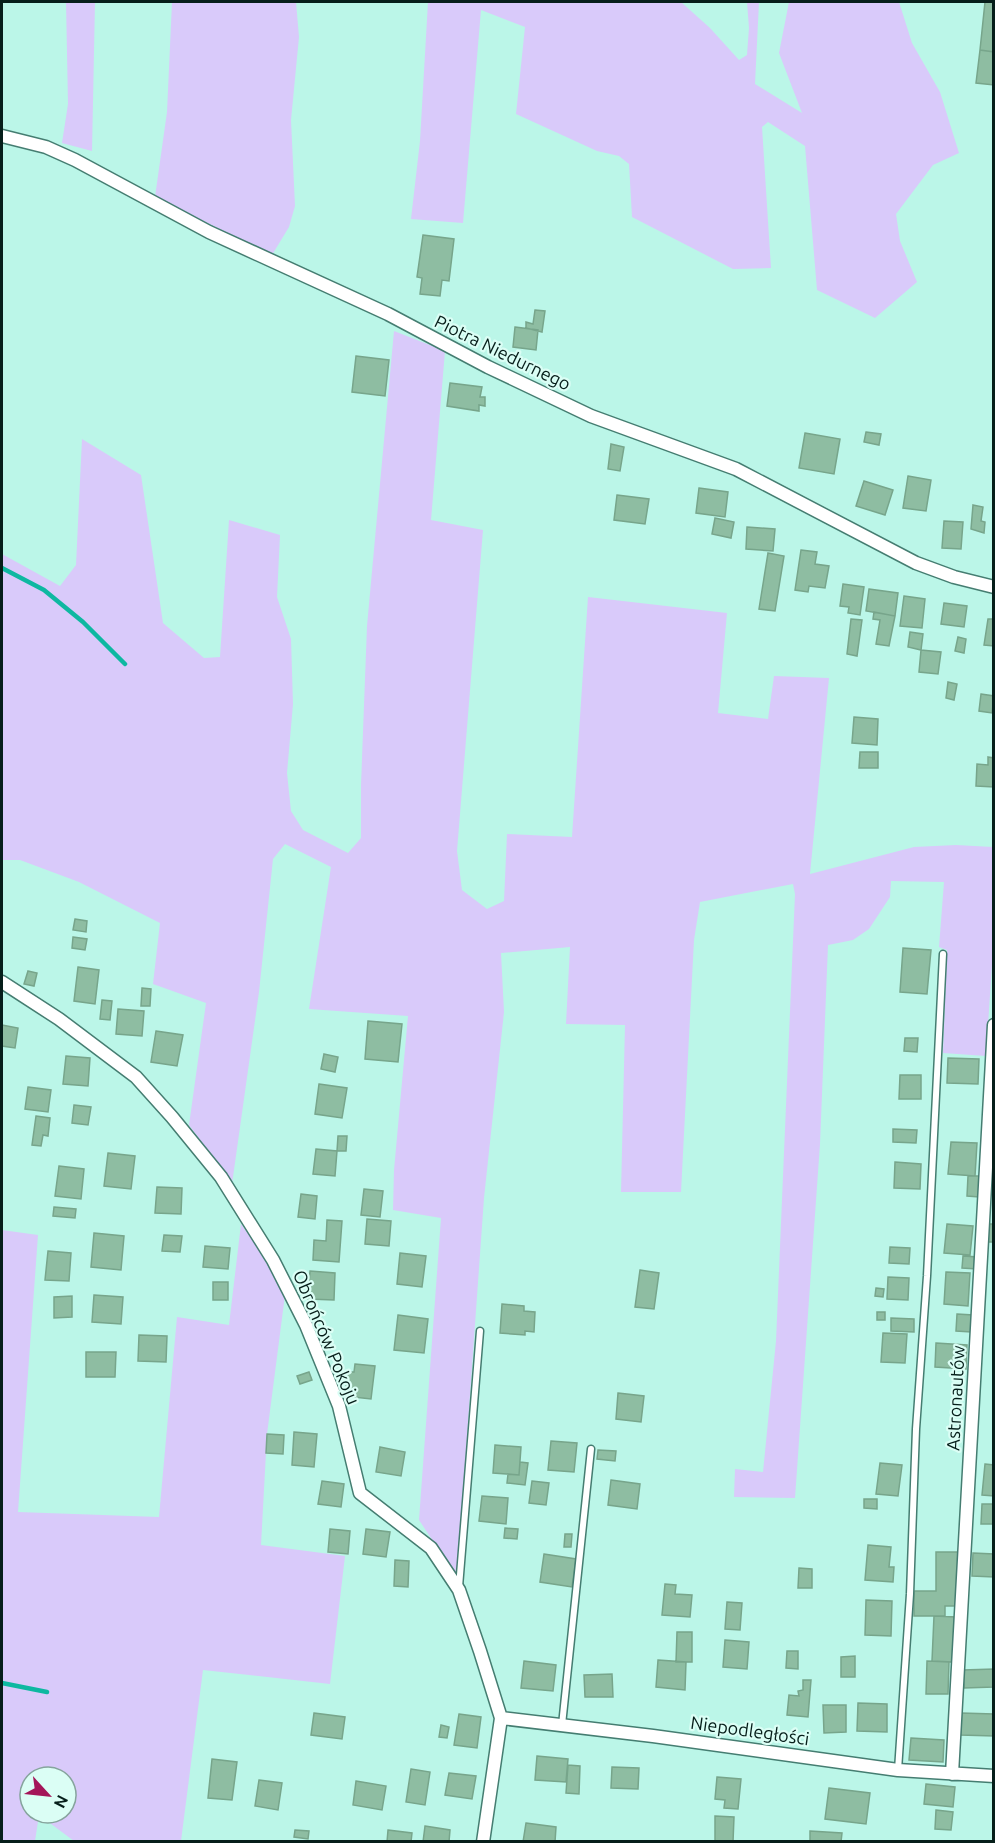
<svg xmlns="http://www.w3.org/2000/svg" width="995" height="1843" font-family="Ubuntu,sans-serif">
	<rect width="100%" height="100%" fill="#bbf6e8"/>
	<!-- green -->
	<path fill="#d9cafa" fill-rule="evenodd" d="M66,2H95L92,151L62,143L68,104Z
		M172,2H296L299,37L291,120L295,206L289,227L272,255L155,197L167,112Z
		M428,2H681L710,28L739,60L747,55L749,28L747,2H759L755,84L802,113L779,53L789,2H899L912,43L940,92L959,153L933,165L896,214L900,241L917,282L875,318L817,290L805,146L768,122L762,127L771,268L733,269L632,217L629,164L619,156L597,151L516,114L525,27L481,10L463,223L411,219L420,141Z
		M394,331L445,351L431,520L483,530L457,851L462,890L487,909L504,901L507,834L572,837L588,597L727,613L718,713L768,719L774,676L829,678L810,874L914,847L956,845L993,847V949L986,1056L943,1053L947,950L939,947L944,882L891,881L890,897L869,929L853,940L828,945L820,1144L795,1498L734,1497L735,1469L763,1472L776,1341L795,894L793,884L700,902L694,940L681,1192H621L625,1025L566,1024L570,947L501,953L504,1012L484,1198L463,1493L459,1580L419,1520L441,1218L393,1210L394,1170L408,1016L309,1009L331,867L285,844L273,859L259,992L232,1184L189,1125L206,1003L153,984L160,923L79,882L20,860H2V554L60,586L76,565L82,439L141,475L163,623L204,658L220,657L229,520L280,535L277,597L291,639L293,704L287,773L291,811L303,830L348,853L361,838V785L367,626Z
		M241,1224L266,1258L285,1295L267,1434L261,1545L345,1556L330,1684L203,1670L181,1841H74L39,1815L35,1841L2,1842V1230L38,1235L18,1512L159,1517L177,1317L229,1325ZM30,1777H66V1813H30Z"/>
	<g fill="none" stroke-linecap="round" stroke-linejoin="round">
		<!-- stream -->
		<path stroke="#0eb8a1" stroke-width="4.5" d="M2,568L44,590L83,622L125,664
			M2,1683L47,1692"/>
	</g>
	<!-- building -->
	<path fill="#8ebda2" stroke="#77a58b" stroke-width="1.5" d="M985,2H994V52L980,50Z
		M980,50L994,52V85L976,83Z
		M423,235L454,239L449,281L442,280L440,296L420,294L422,278L417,277Z
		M535,310L545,311L542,332L526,328V322L533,324Z
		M515,327L538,330L536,350L513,347Z
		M356,356L389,360L385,396L352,392Z
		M450,383L482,387L480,397H485V406L479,405V411L447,406Z
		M866,432L881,434L879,445L864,442Z
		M805,433L840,439L834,474L799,468Z
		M611,444L624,447L620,471L608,469Z
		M908,476L931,480L926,511L903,508Z
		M864,481L893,490L885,515L856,506Z
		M699,488L728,492L725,517L696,513Z
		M617,495L649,499L645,524L614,520Z
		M973,505L983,507L981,521L985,522L984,533L971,529Z
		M715,518L734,522L731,538L712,534Z
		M944,521L963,522L961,549L942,548Z
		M747,527L775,529L773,551L746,549Z
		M801,550L817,552L815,564L829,566L825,588L809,586L808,592L795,590Z
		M768,553L784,556L775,611L759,609Z
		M843,584L864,587L860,615L848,613L849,607L840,606Z
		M869,589L898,593L895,616L866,611Z
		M904,596L925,599L922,628L900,626Z
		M944,603L967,606L964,627L941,624Z
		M874,612L895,616L889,646L876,644L880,620L873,619Z
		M851,619L862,620L857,656L847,654Z
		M988,619H994V646L984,645Z
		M910,632L923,634L921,650L908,647Z
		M958,637L966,639L964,653L955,651Z
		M921,650L941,652L938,674L919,672Z
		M948,682L957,684L954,700L946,698Z
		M981,694L994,696L992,713L979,711Z
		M854,717L878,719L877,745L852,743Z
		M860,752H878V768H859Z
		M988,757L994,758V787L976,786L977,764L988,765Z
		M75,919L87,921L86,932L73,930Z
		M73,937L87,939L85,950L72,948Z
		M903,948L931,950L927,994L900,992Z
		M78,967L99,970L95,1004L74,1001Z
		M28,971L37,973L34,986L24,984Z
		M142,988L151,989L150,1006H141Z
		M102,1000L112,1001L110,1020L100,1019Z
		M118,1009L144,1011L142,1036L116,1034Z
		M368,1021L402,1024L398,1062L365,1059Z
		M2,1025L18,1028L15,1048L2,1046Z
		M156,1031L183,1035L177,1066L151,1062Z
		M905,1038H918L917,1052L904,1051Z
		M324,1054L338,1057L335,1072L321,1069Z
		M66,1056L90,1058L88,1086L63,1084Z
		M948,1058L979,1059L978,1084L947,1083Z
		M900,1075H921V1099H899Z
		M319,1084L347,1088L342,1118L315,1114Z
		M28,1087L51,1090L48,1112L25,1109Z
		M74,1105L91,1107L88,1125L72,1123Z
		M36,1116L50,1118L48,1136L43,1135L41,1146L32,1145Z
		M893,1129L917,1130L916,1143L893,1142Z
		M338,1136H347L346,1151H337Z
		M951,1142L977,1143L975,1176L948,1174Z
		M316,1149L337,1151L335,1176L313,1174Z
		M108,1153L135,1156L131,1189L104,1186Z
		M895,1162L921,1164L920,1189L894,1188Z
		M59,1166L84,1169L81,1199L55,1196Z
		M968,1176H980L979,1197L967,1196Z
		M157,1187L182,1188L181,1214L155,1213Z
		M364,1189L383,1191L380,1217L361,1215Z
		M301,1194L317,1196L315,1219L298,1217Z
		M54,1207L76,1209L75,1218L53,1216Z
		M367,1219L391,1221L389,1246L365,1244Z
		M327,1220L342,1221L339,1262L313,1260L314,1240L326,1241Z
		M947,1224L973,1226L970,1255L944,1253Z
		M988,1224H994V1242H987Z
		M94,1233L124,1236L121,1270L91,1267Z
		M164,1235L182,1236L180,1252L162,1251Z
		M205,1246L230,1248L228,1269L203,1267Z
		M890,1247L910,1248L909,1264L889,1263Z
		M48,1251L71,1253L69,1281L45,1280Z
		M400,1253L426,1256L422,1287L397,1284Z
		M963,1256L978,1257L977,1269L962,1268Z
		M640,1270L659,1273L654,1309L635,1307Z
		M310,1271L335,1273L334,1300L308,1299Z
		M946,1272L970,1273L968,1306L944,1304Z
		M888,1277L909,1278L908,1300L887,1299Z
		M213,1282H228V1300H213Z
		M876,1288L884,1289L883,1297L875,1296Z
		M94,1295L123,1297L121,1324L92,1322Z
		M72,1296V1317L54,1318V1297Z
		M502,1304L524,1306V1311L535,1312L534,1332L525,1331V1335L500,1333Z
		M877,1312H885V1320H877Z
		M957,1314L973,1315L971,1332L956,1331Z
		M398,1315L428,1319L424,1353L394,1350Z
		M891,1318L914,1319V1332L891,1331Z
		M883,1333L907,1334L905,1363L881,1362Z
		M139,1335L167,1336L166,1362L138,1361Z
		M936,1343L967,1345L966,1369L935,1367Z
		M86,1352H116L115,1377H86Z
		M355,1364L375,1366L371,1399L345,1396L348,1372H354Z
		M309,1372L312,1380L300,1384L297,1376Z
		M618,1393L644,1396L641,1422L616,1419Z
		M294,1432L317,1434L314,1467L292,1465Z
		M267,1434L284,1435L283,1454L266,1453Z
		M551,1441L577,1443L574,1472L548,1470Z
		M495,1445L521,1447L519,1475L493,1473Z
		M380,1447L405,1452L401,1476L376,1472Z
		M598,1450L616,1451L615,1461L597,1459Z
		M520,1462L528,1463L525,1485L507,1483L508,1474L519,1475Z
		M880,1463L902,1465L898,1496L876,1494Z
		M985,1464L994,1465V1496L982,1495Z
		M611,1480L640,1484L637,1509L608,1505Z
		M322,1481L344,1484L341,1507L318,1504Z
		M532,1481L549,1483L546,1505L529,1503Z
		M482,1496L508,1498L506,1524L479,1521Z
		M864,1499H877V1509L864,1508Z
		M982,1504H994V1524H981Z
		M505,1528L518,1529L517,1539L504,1538Z
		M330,1529L350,1531L348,1554L328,1552Z
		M366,1529L390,1532L386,1557L363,1554Z
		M565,1534H572L571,1547H564Z
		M868,1545L891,1547L889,1567H894L893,1582L865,1580Z
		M936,1552H958V1606H945V1616H914V1591H936Z
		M973,1553L994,1554V1577L972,1576Z
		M544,1554L576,1559L572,1587L540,1582Z
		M395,1560L409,1561L408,1587L394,1586Z
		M799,1568L812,1569V1588H798Z
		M665,1584L676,1585L675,1594L692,1595L690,1617L662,1615Z
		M866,1600L892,1601L891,1636L865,1635Z
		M727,1602L742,1603L740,1630L725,1629Z
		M934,1616L956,1617L953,1662L932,1661Z
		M677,1632H692V1662H676Z
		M725,1640L749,1642L747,1669L723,1667Z
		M787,1651H798V1669L786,1668Z
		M855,1656V1677H841V1657Z
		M658,1660L686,1662L685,1690L656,1687Z
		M524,1661L556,1665L553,1691L521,1688Z
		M927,1661L949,1662L948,1694H926Z
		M994,1669V1687L964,1688L963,1670Z
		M612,1674L613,1697H585L584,1675Z
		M803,1680H811L808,1717L787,1715L789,1695L799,1696L798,1691L803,1690Z
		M858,1703L887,1704V1732L857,1731Z
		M823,1705H846V1732L824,1733Z
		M314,1713L345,1717L342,1739L311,1735Z
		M961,1713L994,1714V1736L960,1735Z
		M459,1714L481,1717L477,1748L454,1745Z
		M441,1725L449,1727L447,1738L439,1737Z
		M911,1738L944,1740L943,1762L909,1760Z
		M537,1756L568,1759L566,1782L535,1780Z
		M212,1759L237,1762L232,1800L208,1798Z
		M568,1765L580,1766L579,1794L566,1793Z
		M612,1767L639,1768L638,1789L611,1788Z
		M411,1769L430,1772L425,1805L406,1802Z
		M449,1773L476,1776L472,1799L445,1795Z
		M717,1777L741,1779L738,1809L724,1808L725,1800L715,1799Z
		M259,1780L282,1783L278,1810L255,1806Z
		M356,1781L386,1786L382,1810L353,1805Z
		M926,1784L955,1787L953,1807L924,1804Z
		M829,1788L870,1793L866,1824L825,1819Z
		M936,1810L953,1812L951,1830L935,1829Z
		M715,1816L734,1817L733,1842H715Z
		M526,1823L556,1827L555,1842H523Z
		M425,1826L450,1830L449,1842H423Z
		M295,1830L309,1831L308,1839L294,1837Z
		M388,1830L412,1833L411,1842H387Z
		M810,1831L842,1833L841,1842H810Z"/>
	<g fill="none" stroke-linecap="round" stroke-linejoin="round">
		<!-- lane casing -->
		<g stroke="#457d71" stroke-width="9">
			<path id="lane" d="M459,1587L480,1331
				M562,1725L591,1449
				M898,1770L910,1594L916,1429L927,1276L943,954"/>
		</g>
		<!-- street casing -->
		<g stroke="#457d71" stroke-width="15">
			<path id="street" d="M2,136L46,147L75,160L209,232L388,314L488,367L591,416L736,469L916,563L954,577L994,587
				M2,982L59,1019L136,1077L172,1117L221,1177L273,1260L306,1325L339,1406L360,1493L431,1548L459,1590L480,1651L501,1718L483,1842
				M501,1718L653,1736L898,1770L994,1776
				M952,1774L994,1025"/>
		</g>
		<!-- lane -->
		<use href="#lane" stroke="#fff" stroke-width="6"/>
		<!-- street -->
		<use href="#street" stroke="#fff" stroke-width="12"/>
	</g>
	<g text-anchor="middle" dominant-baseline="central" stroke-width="4.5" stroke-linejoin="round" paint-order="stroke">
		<!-- street labels -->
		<g font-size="18" fill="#061e1a" stroke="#dbfef5">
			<text transform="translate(503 352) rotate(26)">Piotra Niedurnego</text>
			<text transform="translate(327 1337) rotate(67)">Obrońców Pokoju</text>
			<text transform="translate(955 1398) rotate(-87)">Astronautów</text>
			<text transform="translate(750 1730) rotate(8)">Niepodległości</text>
		</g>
	</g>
	<!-- border -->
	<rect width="995" height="1843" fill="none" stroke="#061e1a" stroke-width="6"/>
	<!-- north arrow -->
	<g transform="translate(48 1795) rotate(117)"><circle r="28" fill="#dbfef5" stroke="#86a49d" stroke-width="1.5"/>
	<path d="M0-4.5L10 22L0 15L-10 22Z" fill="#a41559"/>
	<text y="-9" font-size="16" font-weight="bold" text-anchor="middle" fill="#061e1a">N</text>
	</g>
</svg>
